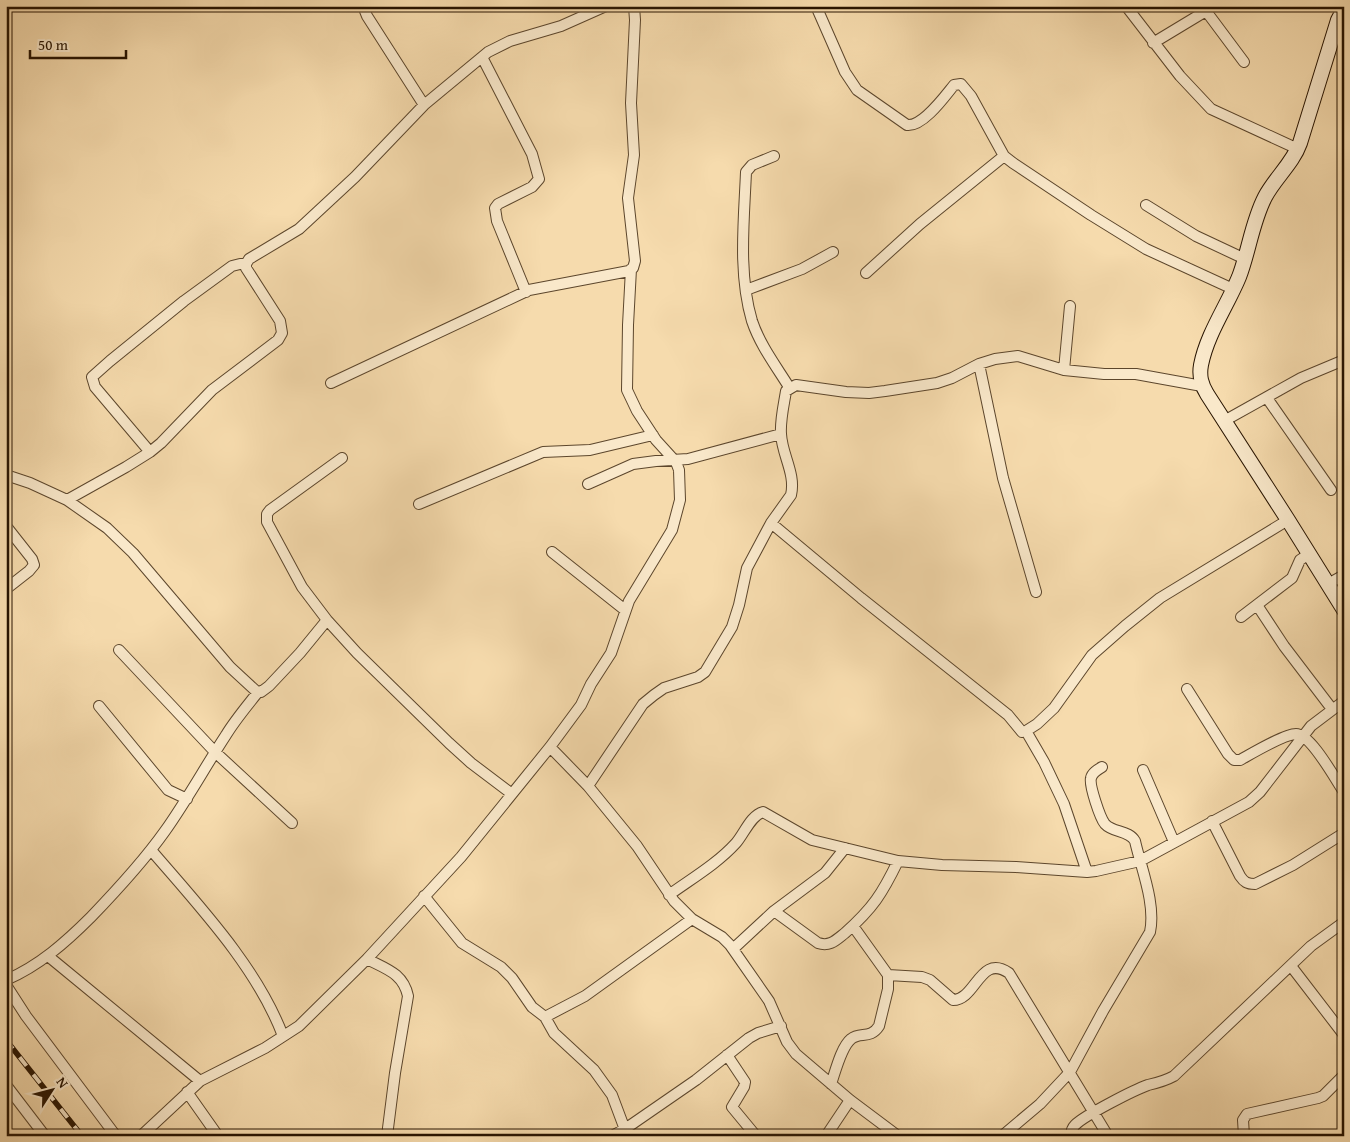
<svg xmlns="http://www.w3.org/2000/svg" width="1350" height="1142" font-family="'Gentium Book Plus',serif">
	<rect width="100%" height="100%" fill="#f6dbad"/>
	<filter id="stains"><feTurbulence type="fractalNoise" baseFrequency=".004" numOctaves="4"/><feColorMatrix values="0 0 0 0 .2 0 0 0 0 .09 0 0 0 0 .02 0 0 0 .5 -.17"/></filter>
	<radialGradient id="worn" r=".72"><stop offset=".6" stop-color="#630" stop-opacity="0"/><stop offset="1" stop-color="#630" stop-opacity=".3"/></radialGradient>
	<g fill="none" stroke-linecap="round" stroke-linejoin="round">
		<!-- street casing -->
		<g stroke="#5c462c" stroke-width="12">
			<path id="street" d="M365,6V11L367,16L424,105
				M816,6L845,72L857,90L907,125C923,127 945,96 954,85L961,84L971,96L1004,156L1013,163L1091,215L1146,249L1233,289
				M1126,6L1180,76L1211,109L1298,149
				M1153,43L1206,11L1244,62
				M482,57L532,154L539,179L532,187L498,204L495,208L497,221L526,292
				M774,156L752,165L746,172C744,221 738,274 752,321C760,345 776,366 789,387
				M1146,205L1196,236L1245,259
				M866,273L920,224L1004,156
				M746,290L802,269L833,252
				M979,364L1003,478L1036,592
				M1064,370L1070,306
				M331,383L529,290L629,271L633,268L635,261L628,198L634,155L631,103L635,20L634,6
				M1267,398L1331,490
				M1224,421L1301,378L1344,360
				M150,452L95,387L92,377L110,361L184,301L232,266L240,264H246
				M342,458L270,510L267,514V522L302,587L327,620L357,653L449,743L471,763L512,794
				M6,475L30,483L67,500L107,528L133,553L230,667L256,691L261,692L269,686L300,653L327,620
				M588,484L633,464L656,461L688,459L781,434
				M67,500L126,467L150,452L161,443L212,390L278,340L282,333L280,321L246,268V264L249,259L299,229L355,177L424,105L488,52L510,41L561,26L606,6
				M419,504L543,452L590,450L653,435
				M771,523L861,598L1008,715L1022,732L1026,731L1037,724L1054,708L1092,655L1125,626L1160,598L1288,520
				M6,526L32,559L34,565L29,571L6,589
				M552,552L625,610
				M1328,584L1344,575
				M1257,605L1284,646L1332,709
				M1241,617L1292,578L1300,560L1309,554
				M119,650L215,752L292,823
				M1187,689L1228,754L1234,760H1240C1251,754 1284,734 1296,734C1311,734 1335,779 1344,792
				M99,706L168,790L187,799
				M1026,731L1044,762L1064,804L1087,872
				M550,747L588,786L637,846L674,901L692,919L722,937L730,945L769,1001L787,1042L796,1054L850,1100L898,1136
				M1143,770L1174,842
				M588,786L643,704L654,695L664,688L698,677L705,672L732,627L739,605L747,568L771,523L791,495C796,474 782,455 781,434C780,420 784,404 786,391L796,385L846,392L869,393L885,391L937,383L952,378L979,364L995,359L1018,356L1064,370L1104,374H1136L1202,386
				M1212,821L1240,876C1244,882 1247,884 1255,884L1293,865L1344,833
				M151,850C199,906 257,967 283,1036
				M669,895C691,879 717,864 736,843C744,834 751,815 763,812L812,840L898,861
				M424,896L462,943L501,967L512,978L532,1007L545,1017L585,996L692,919
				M774,911L818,943C830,947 836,940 845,933C873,908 882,894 898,861L942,865L1016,867L1087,872L1096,871L1140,861L1249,802L1260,792L1311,726L1344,701
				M733,949L774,911L825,873L845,848
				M48,956L200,1081
				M367,959C386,969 403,973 408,996L395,1073L387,1136
				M1291,966L1344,1035
				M888,975L922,977L930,980L953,1000C976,1000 980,953 1009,973L1108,1136
				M6,980C39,966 66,942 91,917C117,890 143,862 165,831C187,800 205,767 226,735C235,720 247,706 258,692
				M6,985L26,1016L116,1136
				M545,1017L554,1033L594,1070L612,1095L627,1135
				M727,1055L745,1082L744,1087L732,1107L756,1136
				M831,1084C835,1073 841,1047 851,1039C860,1031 870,1040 879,1026L888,989V975L853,926
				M6,1085L45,1136
				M187,1092L218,1136
				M141,1136L200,1081L265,1048L299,1026L367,959L461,857L550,747L581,705L591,684L611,653L629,601L672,530L680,500L679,470L676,462L656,440L637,411L627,390L628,325L631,269
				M612,1136L625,1129L696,1080L749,1038L758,1033L781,1026
				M826,1136L850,1100
				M1002,1136L1040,1104L1070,1072L1103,1011L1150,932C1156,904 1141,868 1135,841C1129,830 1113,833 1105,824C1100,818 1089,785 1091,778C1092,773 1097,770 1102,767
				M1071,1136C1071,1132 1072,1128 1075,1125C1085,1115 1134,1090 1148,1085C1157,1083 1165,1081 1174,1076L1311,946L1344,922
				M1244,1136L1243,1120L1247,1114L1318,1098L1323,1096L1344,1075"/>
		</g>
		<!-- secondary casing -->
		<g stroke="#281401" stroke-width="16">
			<path id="secondary" d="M1344,9L1338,20L1300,143C1293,163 1275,178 1265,197C1252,222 1249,251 1239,277C1227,306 1207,334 1201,365C1199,376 1201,384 1207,394L1288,520L1344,610"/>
		</g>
		<!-- street -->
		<use href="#street" stroke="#f9e8ca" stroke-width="10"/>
		<!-- secondary -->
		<use href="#secondary" stroke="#f9e8ca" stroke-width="14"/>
		<!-- rail casing -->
		<g stroke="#281401" stroke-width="5.5">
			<path id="rail" d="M6,1040L82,1136"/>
		</g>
		<!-- rail -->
		<use href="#rail" stroke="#f9e8ca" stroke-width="4" stroke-dasharray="11" stroke-linecap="butt"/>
	</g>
	<!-- margin -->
	<rect width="1350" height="1142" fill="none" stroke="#f6dbad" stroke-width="25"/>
	<rect x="8" y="8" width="1335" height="1127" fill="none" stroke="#281401" stroke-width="2.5"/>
	<rect x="12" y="12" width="1325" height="1117" fill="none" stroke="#281401"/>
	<!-- north arrow -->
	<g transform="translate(52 1090) rotate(54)" stroke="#f9e8ca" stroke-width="4" paint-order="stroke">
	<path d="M0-4L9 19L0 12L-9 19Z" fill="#281401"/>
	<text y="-8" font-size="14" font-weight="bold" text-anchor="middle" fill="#281401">N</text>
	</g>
	<!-- scale -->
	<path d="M30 50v8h96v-8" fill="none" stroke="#281401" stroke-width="2.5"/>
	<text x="38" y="50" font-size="15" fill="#281401" stroke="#f9e8ca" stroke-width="4" paint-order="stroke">50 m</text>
	<rect width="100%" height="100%" filter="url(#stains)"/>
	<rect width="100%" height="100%" fill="url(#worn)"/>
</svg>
